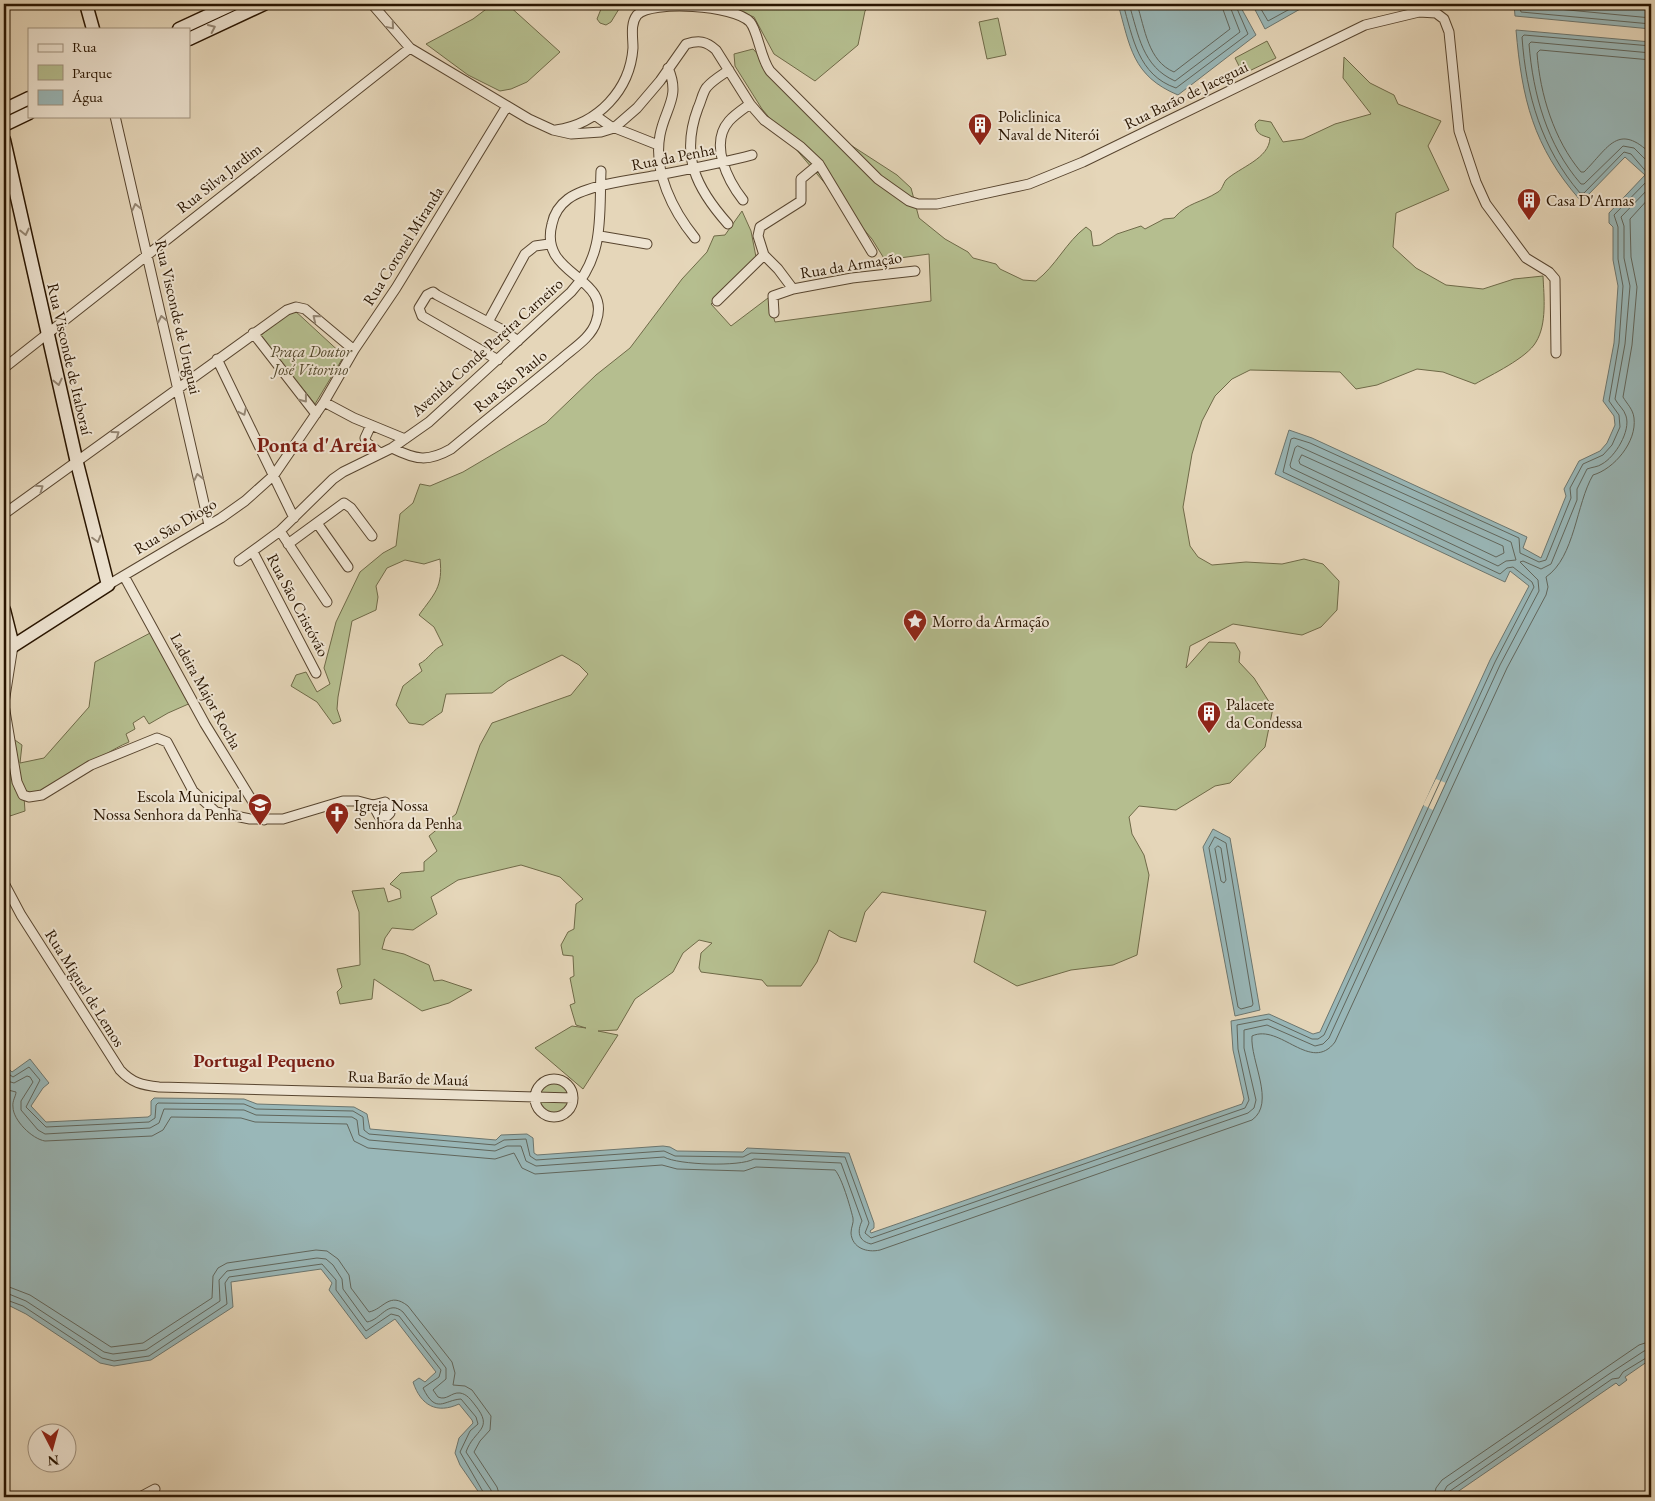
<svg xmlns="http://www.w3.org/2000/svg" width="1655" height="1501" font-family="'EB Garamond',serif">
	<rect width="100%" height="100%" fill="#e5d6b9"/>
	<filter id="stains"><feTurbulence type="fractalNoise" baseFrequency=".004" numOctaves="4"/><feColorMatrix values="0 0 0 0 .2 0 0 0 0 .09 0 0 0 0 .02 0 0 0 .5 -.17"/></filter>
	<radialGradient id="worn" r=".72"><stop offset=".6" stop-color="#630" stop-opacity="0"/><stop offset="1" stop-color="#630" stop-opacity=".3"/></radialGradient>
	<!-- green -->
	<path fill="#b5be8f" stroke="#6f6a48" d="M493,4H507L560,52L527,82L511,89L500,91L468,75L426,44L473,19Z
		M606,4H622L611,22L606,25L600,23L597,19L601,9Z
		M722,4H872L865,11L858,45L815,81L774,54L754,17Z
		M998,18L1006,55L987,59L979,22Z
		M1267,41L1276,58L1243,74L1235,58Z
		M753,49L829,131L897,175L911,188L919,218L945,239L968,252L973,258L996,264L1000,269L1023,280L1036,281C1056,266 1066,242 1086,227L1091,231L1093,246L1100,245L1117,234L1141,226L1145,229L1164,219L1174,218C1188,202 1201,203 1218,192C1222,190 1223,184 1226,180C1240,167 1269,159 1270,138C1261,135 1256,134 1255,124L1259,120L1271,122L1283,142L1303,139L1335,124L1371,114L1343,78L1344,57L1370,83L1394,95L1398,104L1441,121L1428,146L1449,190L1396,213L1393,247L1416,268L1446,285L1483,289L1514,279L1543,276C1544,297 1547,324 1536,342C1527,358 1491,375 1475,384L1443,372L1417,369L1377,385L1356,389L1340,372L1250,370L1232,379L1215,396L1202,421L1192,454L1183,507L1190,546L1198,557L1212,565L1246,562L1282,564L1304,559L1323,564L1339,581L1337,610L1321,627L1302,635L1233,624L1190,646L1186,668L1209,642L1235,643L1240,652L1239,662L1254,678L1273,708L1265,747L1230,783L1215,786L1176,810L1139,806L1129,817L1132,834L1144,855L1149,875L1137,955L1113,965L1071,970L1017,986L974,962L986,911L882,892L865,912L856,942L840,937L829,930L817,962L801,986H767L762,980L701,972L699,968L701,953L712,943L699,940L683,953L673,972L635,999L617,1030L598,1031L618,1035L583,1089L535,1048L572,1026L586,1028L576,1025L570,1005L575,1003L570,978L574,976L573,956L563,955L561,945L568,932L574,929L576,904L583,899L560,877L521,865L458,880L431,897L437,914L413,930L392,928L385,938L382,949L404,954L429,965L434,981L442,980L472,990L449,1003L422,1011L374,979L372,999L340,1004L337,992L342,987L337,969L360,965L359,912L352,891L384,888L388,902L401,898L400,890L390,884L401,873L424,871V862L437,851L429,836L456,814L480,745L492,723L571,695L588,674L579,665L562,655L508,681L492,693L446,694L442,712L423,725L409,723L396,705L403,686L422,671L419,664C429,659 433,649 443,645L434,627L419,615C435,593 443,587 440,559L424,564L405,560L387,568L376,586L378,597L376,610L352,621L338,697L337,709L341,721L333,724L317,702L291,686L296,675L306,672L317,692L330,684L324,668L336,622L360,572L383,553L396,546L400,514L413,503L420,484L430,486L463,472L546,423L596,375L630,348L682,279L707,252L714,236L725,235L742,211L751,231L756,257L711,304L731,326L768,298L775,322L931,301L929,254L885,260L872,239L762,109L735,66L734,54Z
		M293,309L344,356L315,404L260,336Z
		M154,631L193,702L168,713L149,724L144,716L133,723L135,729L126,734L129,742C95,756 67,788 30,794L22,786L18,774L15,790L24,797L25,811L4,818L5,733L22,745L20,763L44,758L89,707L95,662Z
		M551,1081C561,1081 569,1085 571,1096H537L541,1087Z
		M537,1099L571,1100L563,1113L550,1115L541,1109Z"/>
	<!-- water -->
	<path fill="#99b7b8" stroke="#6c766f" d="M1118,4H1239L1256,35L1178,95C1132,76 1130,46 1118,4Z
		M1252,4H1309L1265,29Z
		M1514,4H1651V29L1515,16Z
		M1516,30L1651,42V1359L1625,1377L1627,1380L1619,1386L1616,1383L1450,1497H482L460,1465L455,1453L459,1438L473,1423L472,1420L459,1404C437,1414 421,1406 413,1382L419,1378L425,1382L436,1372L395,1319L366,1339L329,1290L332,1283L321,1269L231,1282L233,1307L151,1360L114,1366L100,1363L26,1314L4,1303V1064L12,1072L30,1059L49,1083L43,1088L31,1106L46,1122L148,1117L151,1115V1101L154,1098L244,1099L257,1104L354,1107L367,1114L370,1129L496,1140L501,1135L527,1134L533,1138L534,1153L537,1155L663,1146L670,1147L677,1151L743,1152L747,1148L849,1153L874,1223V1228L870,1231L871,1233L1242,1104L1244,1099L1233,1050L1231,1021L1269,1014L1313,1034L1320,1032L1490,660L1529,586L1510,571L1505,582L1275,474L1289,430L1312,438L1527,537L1523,548L1541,558L1566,496L1564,489L1579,461L1600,451L1607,443L1615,425L1614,416L1603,401L1614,343L1618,286L1613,260V227L1609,223V213L1645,175L1625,157L1586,197L1580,200C1533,146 1522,99 1516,30Z
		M1213,829L1230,838L1260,1010L1235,1016L1203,847Z"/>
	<!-- pier -->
	<path fill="#e5d6b9" d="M1436,779L1446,783L1433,810L1423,805Z"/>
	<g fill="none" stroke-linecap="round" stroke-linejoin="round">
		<!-- shore -->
		<path stroke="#61665c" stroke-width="1" d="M1123,4C1133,38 1138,75 1176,88L1248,34L1235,4
			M1129,4C1139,36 1142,66 1175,81L1240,32L1229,4
			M1137,4C1145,29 1148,61 1174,72L1230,29L1221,4
			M1258,4L1268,21L1299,4
			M1519,4L1521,12L1651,24
			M1525,4L1527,6L1651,18
			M1582,4L1651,10
			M1651,53L1531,42L1529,44C1533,94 1547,145 1581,184H1584L1623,146L1634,148L1651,165
			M1651,60L1540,50L1537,53C1540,94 1554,140 1581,172H1584C1609,147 1618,122 1651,154
			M1298,446L1511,542L1516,560L1506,561L1498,566L1291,468L1290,465L1295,448Z
			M1302,455L1503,546L1504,553L1496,557L1300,464L1299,461Z
			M1215,837L1226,843L1253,1004L1252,1006L1241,1009L1238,1007L1209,848Z
			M1218,846L1221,848L1226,880L1224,883L1221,881L1215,849Z
			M4,1071L13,1077L29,1067L40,1080L26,1107L46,1127L149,1122L155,1118L156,1105L158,1103L244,1104L256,1109L353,1111L363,1117L364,1130L369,1134L495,1145L504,1140L526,1139L530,1156L536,1160L664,1151L675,1156L743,1157L751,1153L845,1157L869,1223L865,1233L871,1238L1245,1108L1249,1100L1238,1049L1237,1025L1268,1019L1312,1039H1318L1324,1035L1495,662L1534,587L1532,582L1513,567L1507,568L1500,574L1283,472L1291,439L1294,438L1310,443L1519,538L1520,553L1539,562L1546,560L1571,498L1570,488L1583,464L1603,455L1612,445L1620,427L1619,415L1609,401L1619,343L1623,286L1618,259V227L1614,215L1647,181L1649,175L1631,154L1624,152L1584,193H1580C1542,149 1526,95 1522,37L1524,35L1651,46
			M4,1080L14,1083L27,1076L30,1077L33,1082L21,1101V1110L38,1130L45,1134L150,1128L159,1123L164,1109L244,1110L256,1115L352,1117L357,1120L359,1135L369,1140L495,1151L507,1146H521L526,1161L536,1166L664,1157C678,1165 740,1167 754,1159L841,1163L862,1221C857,1231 858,1241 871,1244L1248,1113L1254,1108L1256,1100L1244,1048V1030L1267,1025L1315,1046L1323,1044L1329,1038L1500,665L1539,591L1538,580L1520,562L1523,561L1541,569L1551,564L1577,500V489L1587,469C1592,467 1598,467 1602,464C1615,457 1631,431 1626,416C1624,409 1618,405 1615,399L1625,344L1630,286L1624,258V226L1621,217L1651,186
			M4,1089L16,1092C16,1096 12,1101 13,1107C13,1120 32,1139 45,1141L152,1136L163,1130L171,1117L241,1118L255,1122L347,1124L354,1141L368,1148L495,1159L514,1153L522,1168L535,1174L662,1165L677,1169L744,1171L756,1167L835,1170C842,1178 850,1206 853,1218C854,1223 851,1227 851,1233C852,1248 867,1253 880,1250L1252,1120C1276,1103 1250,1061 1252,1036C1280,1023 1311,1074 1335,1042L1507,668L1546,595L1548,587L1546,577C1575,557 1576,504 1593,475C1614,469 1637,442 1634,418C1633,409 1627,404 1623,397L1632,345L1637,287L1631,257L1630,219L1651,196
			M4,1285L30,1295L111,1347L143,1343L212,1298L213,1276L218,1268L227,1263L316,1250L327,1251L338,1259L349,1275L351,1288L369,1312C384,1309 389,1291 408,1306L452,1362L455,1373L453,1385L465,1386L472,1390L491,1416L490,1430L480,1441L474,1452L497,1487L500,1497
			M4,1292L26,1301L104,1352L113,1354L146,1350L220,1301L219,1280L227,1271L317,1258L326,1259L333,1265L342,1279L343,1289L367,1322C381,1320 388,1299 403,1312L446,1368V1379L433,1390L438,1397C447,1401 451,1392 460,1393C467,1394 471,1400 475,1405C495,1430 474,1429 466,1452L491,1490L492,1497
			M4,1299L23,1306L102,1358L114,1361L149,1356L227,1304L225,1283L229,1277L322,1264L336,1280V1290L366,1331L391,1314L399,1316L441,1370L439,1377L423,1388C436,1415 444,1400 461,1399L476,1417L478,1424L470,1431L460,1452L486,1497
			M1434,1497L1436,1488L1442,1480L1639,1345L1651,1341
			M1441,1497L1447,1486L1609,1374L1644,1351L1651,1349
			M1448,1497L1450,1491L1612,1379L1619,1378L1623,1372L1651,1355"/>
		<!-- street casing -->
		<g stroke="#58452f" stroke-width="11">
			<path id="street" d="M372,4L410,48L529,119L553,130L571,134L601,132L614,128L637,108L660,81L686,44C699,40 706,41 716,50L750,104L764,120L801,147L819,164L872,252
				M668,68C681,97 665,108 660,135C653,172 673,211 695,238
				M115,116L209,525
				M596,116L610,126L658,145
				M556,130C598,124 630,90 633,48C633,37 630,24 637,15C652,0 734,5 750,22C758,31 760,57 770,71L878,179L909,201L918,204H937L1029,184L1083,162L1365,25L1419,12L1436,13L1444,19L1449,32L1459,131L1476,182L1486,204L1526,258L1549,272L1555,279L1556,353
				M743,200C728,181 709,144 729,121C734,115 743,109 750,104
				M728,224C696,188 680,156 698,108C701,102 703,91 707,87C713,80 722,75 729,70
				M600,236L647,244
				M764,255L778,269L793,289L852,278L915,271
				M717,301L764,255L758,236L760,227L801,201V179L819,164
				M774,313L773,296L793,289
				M488,322L525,254L535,246L549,244
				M253,333L316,414
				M217,359L294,518
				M498,360L422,316L419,308L427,295L433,292L437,295L501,329L518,341
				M4,368L410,48
				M324,402L354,418L405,439
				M371,425L365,438L366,442L380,453
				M392,448C416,460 428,462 451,449C487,419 524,390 560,360C572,349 591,338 596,322C613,275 538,277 552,224C554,214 560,205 568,199C587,185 635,179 659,175C690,169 722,163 752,155
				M4,514L287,310L296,307L305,309L354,350
				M317,523L348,567
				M280,531L327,602
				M288,544L344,503L351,508L372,536
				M253,552L316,673
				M239,561L280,531L333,479L343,472L392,448L429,422L571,292C605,255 599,217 601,171
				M124,576L205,724L264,820
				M108,585L221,518L245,501L274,475L324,402L354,350L396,288L507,106
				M4,703L13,646
				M4,705L17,782L23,795L29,797L42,795L91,765L157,738L167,742L193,791L216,812L250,819H283L343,801H358L373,805L379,816H387L390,813L389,806L385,802L373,805
				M4,883L21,915L120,1070C132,1083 142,1085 159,1087L573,1098
				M535 1098a19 19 0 1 1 38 0a19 19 0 1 1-38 0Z
				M140,1497L155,1489"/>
		</g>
		<!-- secondary casing -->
		<g stroke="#291501" stroke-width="15">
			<path id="secondary" d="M86,4L93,29
				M179,29L233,4
				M189,39L264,4
				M4,110L29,98
				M4,125L29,113
				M4,140L77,463L108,585L13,646L4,610"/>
		</g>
		<!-- street -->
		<use href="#street" stroke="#eee4d2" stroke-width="9"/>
		<!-- secondary -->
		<use href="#secondary" stroke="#eee4d2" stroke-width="12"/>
	</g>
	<!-- one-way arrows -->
	<defs><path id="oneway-chevron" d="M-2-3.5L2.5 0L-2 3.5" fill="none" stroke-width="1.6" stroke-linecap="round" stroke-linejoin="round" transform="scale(1.25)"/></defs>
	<g stroke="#958774">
		<use href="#oneway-chevron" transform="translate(391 26) rotate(50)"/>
		<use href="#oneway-chevron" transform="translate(212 28) rotate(-25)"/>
		<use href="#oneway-chevron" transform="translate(136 207) rotate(-103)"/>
		<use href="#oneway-chevron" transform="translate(25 232) rotate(77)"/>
		<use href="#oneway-chevron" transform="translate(316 318) rotate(-141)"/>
		<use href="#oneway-chevron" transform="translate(162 319) rotate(-102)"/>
		<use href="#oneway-chevron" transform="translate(58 382) rotate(77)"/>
		<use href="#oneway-chevron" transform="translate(304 399) rotate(52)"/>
		<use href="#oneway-chevron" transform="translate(243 412) rotate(64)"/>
		<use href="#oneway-chevron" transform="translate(116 434) rotate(-36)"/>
		<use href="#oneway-chevron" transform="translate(198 477) rotate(-103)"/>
		<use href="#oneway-chevron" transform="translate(40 488) rotate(-35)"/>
		<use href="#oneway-chevron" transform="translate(97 539) rotate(75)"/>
	</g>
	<!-- icons -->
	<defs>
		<g id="building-pin" transform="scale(1.25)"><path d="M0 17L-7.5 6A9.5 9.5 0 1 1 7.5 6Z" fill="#8f2418" stroke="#eee4d2"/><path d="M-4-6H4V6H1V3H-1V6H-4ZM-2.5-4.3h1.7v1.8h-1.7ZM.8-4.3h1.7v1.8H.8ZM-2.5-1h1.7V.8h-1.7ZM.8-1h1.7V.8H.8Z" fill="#fff"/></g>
		<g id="sight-pin" transform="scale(1.25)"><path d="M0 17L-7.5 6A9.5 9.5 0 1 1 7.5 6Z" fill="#8f2418" stroke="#eee4d2"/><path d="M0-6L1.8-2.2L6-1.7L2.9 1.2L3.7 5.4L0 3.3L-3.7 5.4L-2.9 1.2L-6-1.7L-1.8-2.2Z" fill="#fff"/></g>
		<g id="school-pin" transform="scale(1.25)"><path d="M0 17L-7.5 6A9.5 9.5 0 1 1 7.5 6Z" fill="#8f2418" stroke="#eee4d2"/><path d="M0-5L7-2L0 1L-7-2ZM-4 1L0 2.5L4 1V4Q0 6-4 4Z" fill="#fff"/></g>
		<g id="church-pin" transform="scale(1.25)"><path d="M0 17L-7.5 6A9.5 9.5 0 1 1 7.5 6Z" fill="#8f2418" stroke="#eee4d2"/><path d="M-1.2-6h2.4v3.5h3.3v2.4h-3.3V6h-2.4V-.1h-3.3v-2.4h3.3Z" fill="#fff"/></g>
	</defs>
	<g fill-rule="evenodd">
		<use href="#building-pin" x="980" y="125"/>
		<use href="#building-pin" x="1529" y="200"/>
		<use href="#sight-pin" x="915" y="621"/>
		<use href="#building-pin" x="1209" y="713"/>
		<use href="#school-pin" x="260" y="805"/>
		<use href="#church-pin" x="337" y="814"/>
	</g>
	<g text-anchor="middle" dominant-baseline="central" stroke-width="4" stroke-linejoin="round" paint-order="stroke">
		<!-- street labels -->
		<g font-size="16" fill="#291501" stroke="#eee4d2">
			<text transform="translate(1186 95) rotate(-26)">Rua Barão de Jaceguai</text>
			<text transform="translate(673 157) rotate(-11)">Rua da Penha</text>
			<text transform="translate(219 178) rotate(-38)">Rua Silva Jardim</text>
			<text transform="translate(403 246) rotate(-58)">Rua Coronel Miranda</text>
			<text transform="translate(851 265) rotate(-9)">Rua da Armação</text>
			<text transform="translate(178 317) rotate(77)">Rua Visconde de Uruguai</text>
			<text transform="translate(487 347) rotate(-42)">Avenida Conde Pereira Carneiro</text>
			<text transform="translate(70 359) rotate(77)">Rua Visconde de Itaboraí</text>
			<text transform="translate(510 381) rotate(-39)">Rua São Paulo</text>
			<text transform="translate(175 526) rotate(-31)">Rua São Diogo</text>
			<text transform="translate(298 605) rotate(62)">Rua São Cristóvão</text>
			<text transform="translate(206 691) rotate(61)">Ladeira Major Rocha</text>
			<text transform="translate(85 988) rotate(58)">Rua Miguel de Lemos</text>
			<text transform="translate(408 1078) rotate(2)">Rua Barão de Mauá</text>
		</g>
		<!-- poi labels -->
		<g font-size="16" fill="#291501" stroke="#eee4d2" text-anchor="start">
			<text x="998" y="116">Policlinica<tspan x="998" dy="18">Naval de Niterói</tspan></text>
			<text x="1546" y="200">Casa D'Armas</text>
			<text x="932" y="621">Morro da Armação</text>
			<text x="1226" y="704">Palacete<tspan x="1226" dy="18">da Condessa</tspan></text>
			<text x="242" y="796" text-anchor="end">Escola Municipal<tspan x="242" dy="18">Nossa Senhora da Penha</tspan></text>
			<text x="354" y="805">Igreja Nossa<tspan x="354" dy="18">Senhora da Penha</tspan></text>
		</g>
		<!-- park labels -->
		<g font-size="16" font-style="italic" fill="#53482c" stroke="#eee4d2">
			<text x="311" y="351">Praça Doutor<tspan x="311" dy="18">José Vitorino</tspan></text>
		</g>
		<!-- quarter labels -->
		<g font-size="19" font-weight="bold" fill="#7a1f14" stroke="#eee4d2">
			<text x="264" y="1060">Portugal Pequeno</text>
		</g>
		<!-- district labels -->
		<g font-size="21" font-weight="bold" fill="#7a1f14" stroke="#eee4d2">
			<text x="317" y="444">Ponta d'Areia</text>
		</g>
	</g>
	<!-- margin -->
	<rect width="1655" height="1501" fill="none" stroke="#e5d6b9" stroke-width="20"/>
	<rect x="5" y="5" width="1645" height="1491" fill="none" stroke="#291501" stroke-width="2.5"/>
	<rect x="10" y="10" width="1635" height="1481" fill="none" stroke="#291501"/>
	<!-- legend -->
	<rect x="28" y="28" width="162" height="90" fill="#eee4d2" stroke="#9f917e"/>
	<rect x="38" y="44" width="25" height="8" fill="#eee4d2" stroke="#9f917e"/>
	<text x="72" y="52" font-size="15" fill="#291501">Rua</text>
	<rect x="38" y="65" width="25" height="15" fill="#b5be8f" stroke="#9f917e"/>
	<text x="72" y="78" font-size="15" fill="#291501">Parque</text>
	<rect x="38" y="90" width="25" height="15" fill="#99b7b8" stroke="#9f917e"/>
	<text x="72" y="102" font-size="15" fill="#291501">Água</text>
	<!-- north arrow -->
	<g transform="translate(52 1448) rotate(174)"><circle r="24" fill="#eee4d2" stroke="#9f917e"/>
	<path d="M0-4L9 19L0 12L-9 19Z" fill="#8f2418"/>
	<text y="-8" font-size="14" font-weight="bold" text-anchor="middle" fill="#291501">N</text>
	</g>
	<rect width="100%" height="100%" filter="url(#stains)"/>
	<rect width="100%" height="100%" fill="url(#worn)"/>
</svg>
